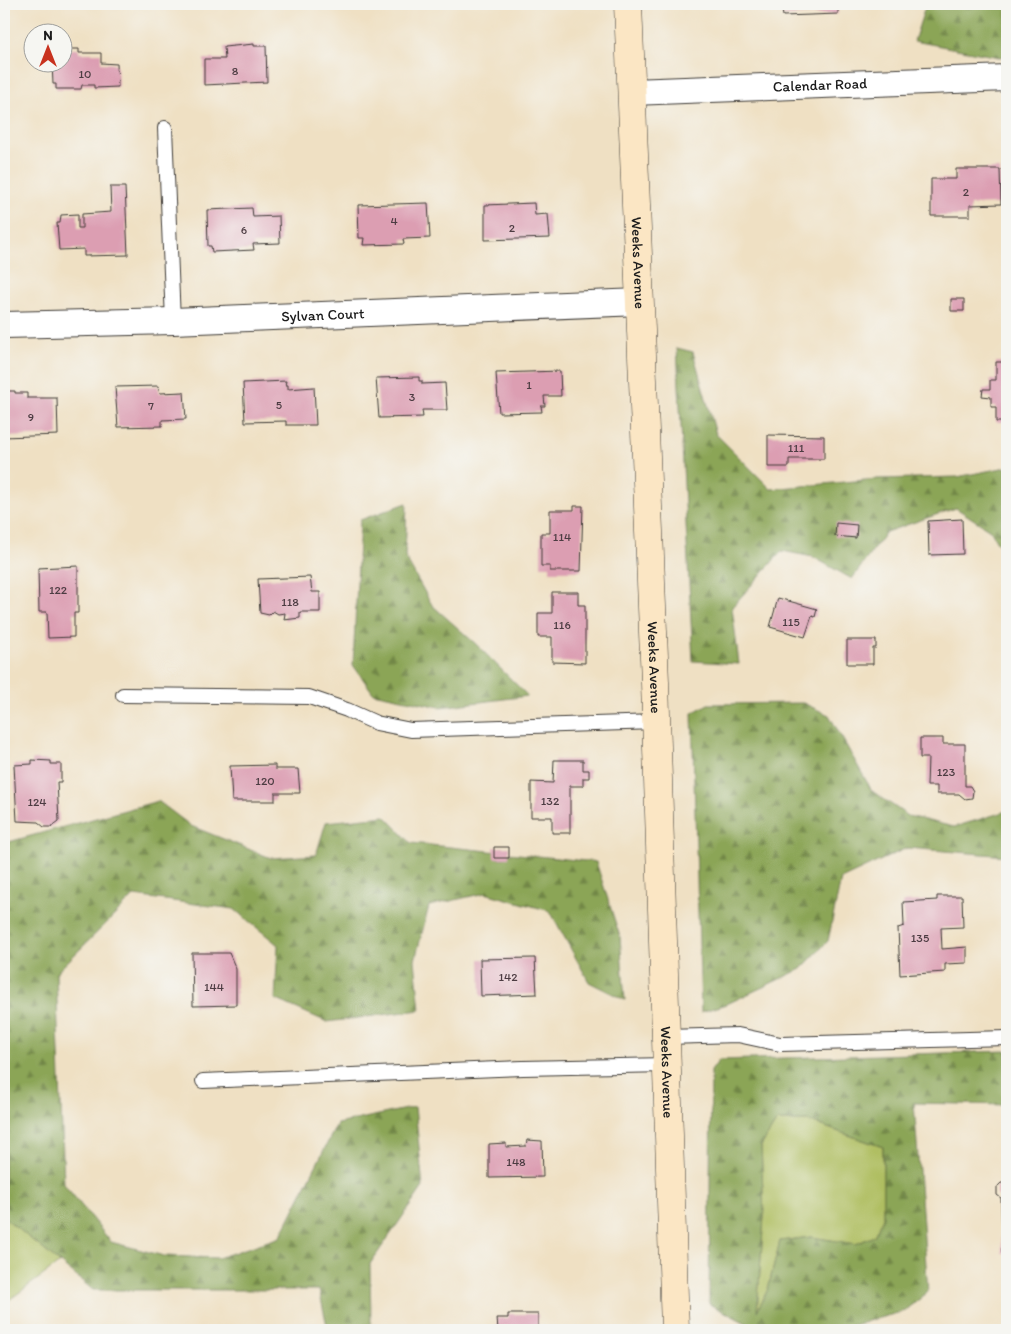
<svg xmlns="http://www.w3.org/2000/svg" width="1011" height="1334" font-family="Itim,sans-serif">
	<defs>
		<pattern id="forest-firs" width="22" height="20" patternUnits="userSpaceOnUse" patternTransform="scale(1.25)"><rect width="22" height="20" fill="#8ba556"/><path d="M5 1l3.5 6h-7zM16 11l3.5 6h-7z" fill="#718646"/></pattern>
	</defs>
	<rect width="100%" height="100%" fill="#f6f6f2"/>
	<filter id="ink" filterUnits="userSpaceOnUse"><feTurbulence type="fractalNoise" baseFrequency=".02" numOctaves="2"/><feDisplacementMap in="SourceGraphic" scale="10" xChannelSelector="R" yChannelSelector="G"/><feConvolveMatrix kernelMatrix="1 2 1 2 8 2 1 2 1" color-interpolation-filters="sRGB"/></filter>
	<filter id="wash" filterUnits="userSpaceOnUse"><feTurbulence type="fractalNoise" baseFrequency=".0096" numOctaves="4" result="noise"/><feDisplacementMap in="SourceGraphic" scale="20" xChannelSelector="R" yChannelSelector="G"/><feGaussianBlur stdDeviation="1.12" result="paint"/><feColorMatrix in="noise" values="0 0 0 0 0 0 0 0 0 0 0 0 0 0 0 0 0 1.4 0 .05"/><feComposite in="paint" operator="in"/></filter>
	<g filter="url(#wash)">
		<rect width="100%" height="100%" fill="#efe0c3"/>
		<!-- green -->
		<path fill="#afbe60" stroke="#666d3e" d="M777,1121H808L883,1147V1218L874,1236L856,1244L811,1237L780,1241L768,1289L757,1312L764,1216L761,1146Z
			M4,1217L60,1263L9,1300L4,1310Z"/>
		<!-- forest -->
		<path fill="url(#forest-firs)" stroke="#546039" fill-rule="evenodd" d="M926,4H1007V56L999,57L914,41Z
			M677,348L693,352L716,434L771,489L876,479L957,477L1007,467V559L990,530L956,508L886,532L852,579L813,557L782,551L732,607L739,664L693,661Z
			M407,503L405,557L432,605L477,645L528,696L440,707L373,693L353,665L360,520Z
			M803,703L829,715L872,791L908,816L954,827L1007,811V856L907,848L841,879L828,941L801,969L727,1004L701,1012L692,713L708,704Z
			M158,801L191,826L271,858L316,855L326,822L385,816L411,843L596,862L620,937L625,1000L589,982L550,911L485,893L429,906L415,960L420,1010L327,1022L275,999L278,945L234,909L134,896L56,973L64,1184L111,1242L164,1256L218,1258L280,1237L337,1124L415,1107L423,1187L370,1264L371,1325L374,1330H328L319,1290H93L4,1217V842L5,843Z
			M1007,1051V1105L914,1103L928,1292L905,1311L835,1330H772L748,1324L709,1304L711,1071L719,1060ZM777,1121H808L883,1147V1218L874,1236L856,1244L811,1237L780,1241L768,1289L757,1311L764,1216L761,1146Z"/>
		<g id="blocks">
			<!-- building -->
			<path fill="#dc9eb2" d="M781,4H838V14L783,16Z
				M254,44V46H266L267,82L204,85V59H225L224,47Z
				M62,49H79V53H101V63L117,64L118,87L94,88V85H82L81,89H56V84H53L52,62H62Z
				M956,169H1000L1001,204L970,205V216H931V179H956Z
				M110,187H125L128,255L84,256V249L59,250L57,223H60L61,215L78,214V228H82V214L111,212Z
				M428,203L430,238L403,239L404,244L363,245L364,238H359L358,205Z
				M534,203L535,215L548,214L550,238L485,240V205Z
				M252,208L253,217L279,216L280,243L253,244L254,250L212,252L211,246H208L207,210Z
				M951,299H964V311H951Z
				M996,362H1007V422H996V407H991V397L982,396L983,389H990V380H996Z
				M560,371L561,396H544L545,406H541L542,412L499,413L496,373Z
				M419,377V381H422V384L445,383L447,410H422L423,417L379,418L376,378Z
				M286,381L285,385H288V389L314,387L316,425H286V421L245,422L243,383Z
				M158,386L160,393L184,392L186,419L162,420V426L118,427L115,387Z
				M4,391H15V393H27V398H57L58,435L4,437Z
				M768,435L824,436V459H789V467H768Z
				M574,506H583L581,571H550V566H541V533H550V510H574Z
				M962,519L963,554L929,555L928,521Z
				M836,523L857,525L856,538L835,536Z
				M78,566V613H74V637L48,638L47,612H39L38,568Z
				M310,577L312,592H320V612H300V618L284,620L285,613L278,614L273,611L269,615L260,613L258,579Z
				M552,592H578V605H585V663L552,662V637H538V613H552Z
				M778,598L817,609L815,617L812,616L805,637L770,627Z
				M847,640H876V648H873V664H847Z
				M920,738H943V744H965V786H970L973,791L972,798L965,799L959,794H937V786H927L928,758H920Z
				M32,760L51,761V764H61V782H57L59,821L51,827H44L38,822L17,821L14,765L32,764Z
				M554,760H583V770H589V778H583V786H570V833H552V817H531V782L553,783Z
				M275,765V769H298L300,793H275V801H232L230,766Z
				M494,847H509V858H494Z
				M937,896H962L963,927L941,928L942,949L967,947V963L945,964V972L900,975L898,928L904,926L903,902L937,900Z
				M192,953H229L236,969V1005L193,1006Z
				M535,958L537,994L481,996L480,959Z
				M527,1140L542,1141L543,1177L489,1178V1144L506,1143V1147L526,1146Z
				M1001,1183H1007V1253H1002L1001,1198L997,1195V1187Z
				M508,1314H538V1330H498L497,1318H508Z"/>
		</g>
	</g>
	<g filter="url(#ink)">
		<use href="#blocks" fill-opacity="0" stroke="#3c3935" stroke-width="1"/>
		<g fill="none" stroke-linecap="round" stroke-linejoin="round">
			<!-- lane casing -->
			<g stroke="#3c3935" stroke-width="16">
				<path id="lane" d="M165,128L173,321
					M123,695L309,697L347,710L376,723L411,730L656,722
					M666,1037L738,1035L780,1044L1007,1038
					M203,1081L523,1068L667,1065"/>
			</g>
			<!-- street casing -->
			<g stroke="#3c3935" stroke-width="28">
				<g id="street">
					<path id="s1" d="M632,92L1007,78"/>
					<path id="s2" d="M4,325L173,321L640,302"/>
				</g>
			</g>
			<!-- secondary casing -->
			<g stroke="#3c3935" stroke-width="29">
				<g id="secondary">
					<path id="s3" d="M628,4L655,682L675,1330"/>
				</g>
			</g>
			<!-- lane -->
			<use href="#lane" stroke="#fff" stroke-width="14"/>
			<!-- street -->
			<use href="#street" stroke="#fff" stroke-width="26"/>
			<!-- secondary -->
			<use href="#secondary" stroke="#fbe6c4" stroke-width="28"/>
		</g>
	</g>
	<g text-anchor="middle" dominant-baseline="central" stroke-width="4" stroke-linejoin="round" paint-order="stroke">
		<!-- number labels -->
		<g font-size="12" fill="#4c3c42">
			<text x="235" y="71">8</text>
			<text x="85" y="74">10</text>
			<text x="966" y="192">2</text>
			<text x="394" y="221">4</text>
			<text x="512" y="228">2</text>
			<text x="244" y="230">6</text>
			<text x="529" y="385">1</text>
			<text x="412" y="397">3</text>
			<text x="279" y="405">5</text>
			<text x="151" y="406">7</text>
			<text x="31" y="417">9</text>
			<text x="796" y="448">111</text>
			<text x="562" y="537">114</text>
			<text x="58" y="590">122</text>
			<text x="290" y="602">118</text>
			<text x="791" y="622">115</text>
			<text x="562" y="625">116</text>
			<text x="946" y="772">123</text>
			<text x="265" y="781">120</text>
			<text x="550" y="801">132</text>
			<text x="37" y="802">124</text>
			<text x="920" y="938">135</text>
			<text x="508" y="977">142</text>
			<text x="214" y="987">144</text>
			<text x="516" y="1162">148</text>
		</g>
		<!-- street labels -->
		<g font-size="15" fill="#1c1c1c" stroke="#f6f6f2">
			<text stroke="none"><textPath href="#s1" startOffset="188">Calendar Road</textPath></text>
			<text stroke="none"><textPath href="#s3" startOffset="259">Weeks Avenue</textPath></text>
			<text stroke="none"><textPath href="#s2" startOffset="319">Sylvan Court</textPath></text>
			<text stroke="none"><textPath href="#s3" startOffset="664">Weeks Avenue</textPath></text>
			<text stroke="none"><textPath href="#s3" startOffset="1069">Weeks Avenue</textPath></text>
		</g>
	</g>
	<!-- margin -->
	<rect width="1011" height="1334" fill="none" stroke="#f6f6f2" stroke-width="20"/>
	<!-- north arrow -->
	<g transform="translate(48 48)"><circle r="24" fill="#f6f6f2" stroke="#9f9f9c"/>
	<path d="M0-4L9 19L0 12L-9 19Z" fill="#c8321e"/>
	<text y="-8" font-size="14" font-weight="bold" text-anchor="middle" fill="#1c1c1c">N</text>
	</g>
</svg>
